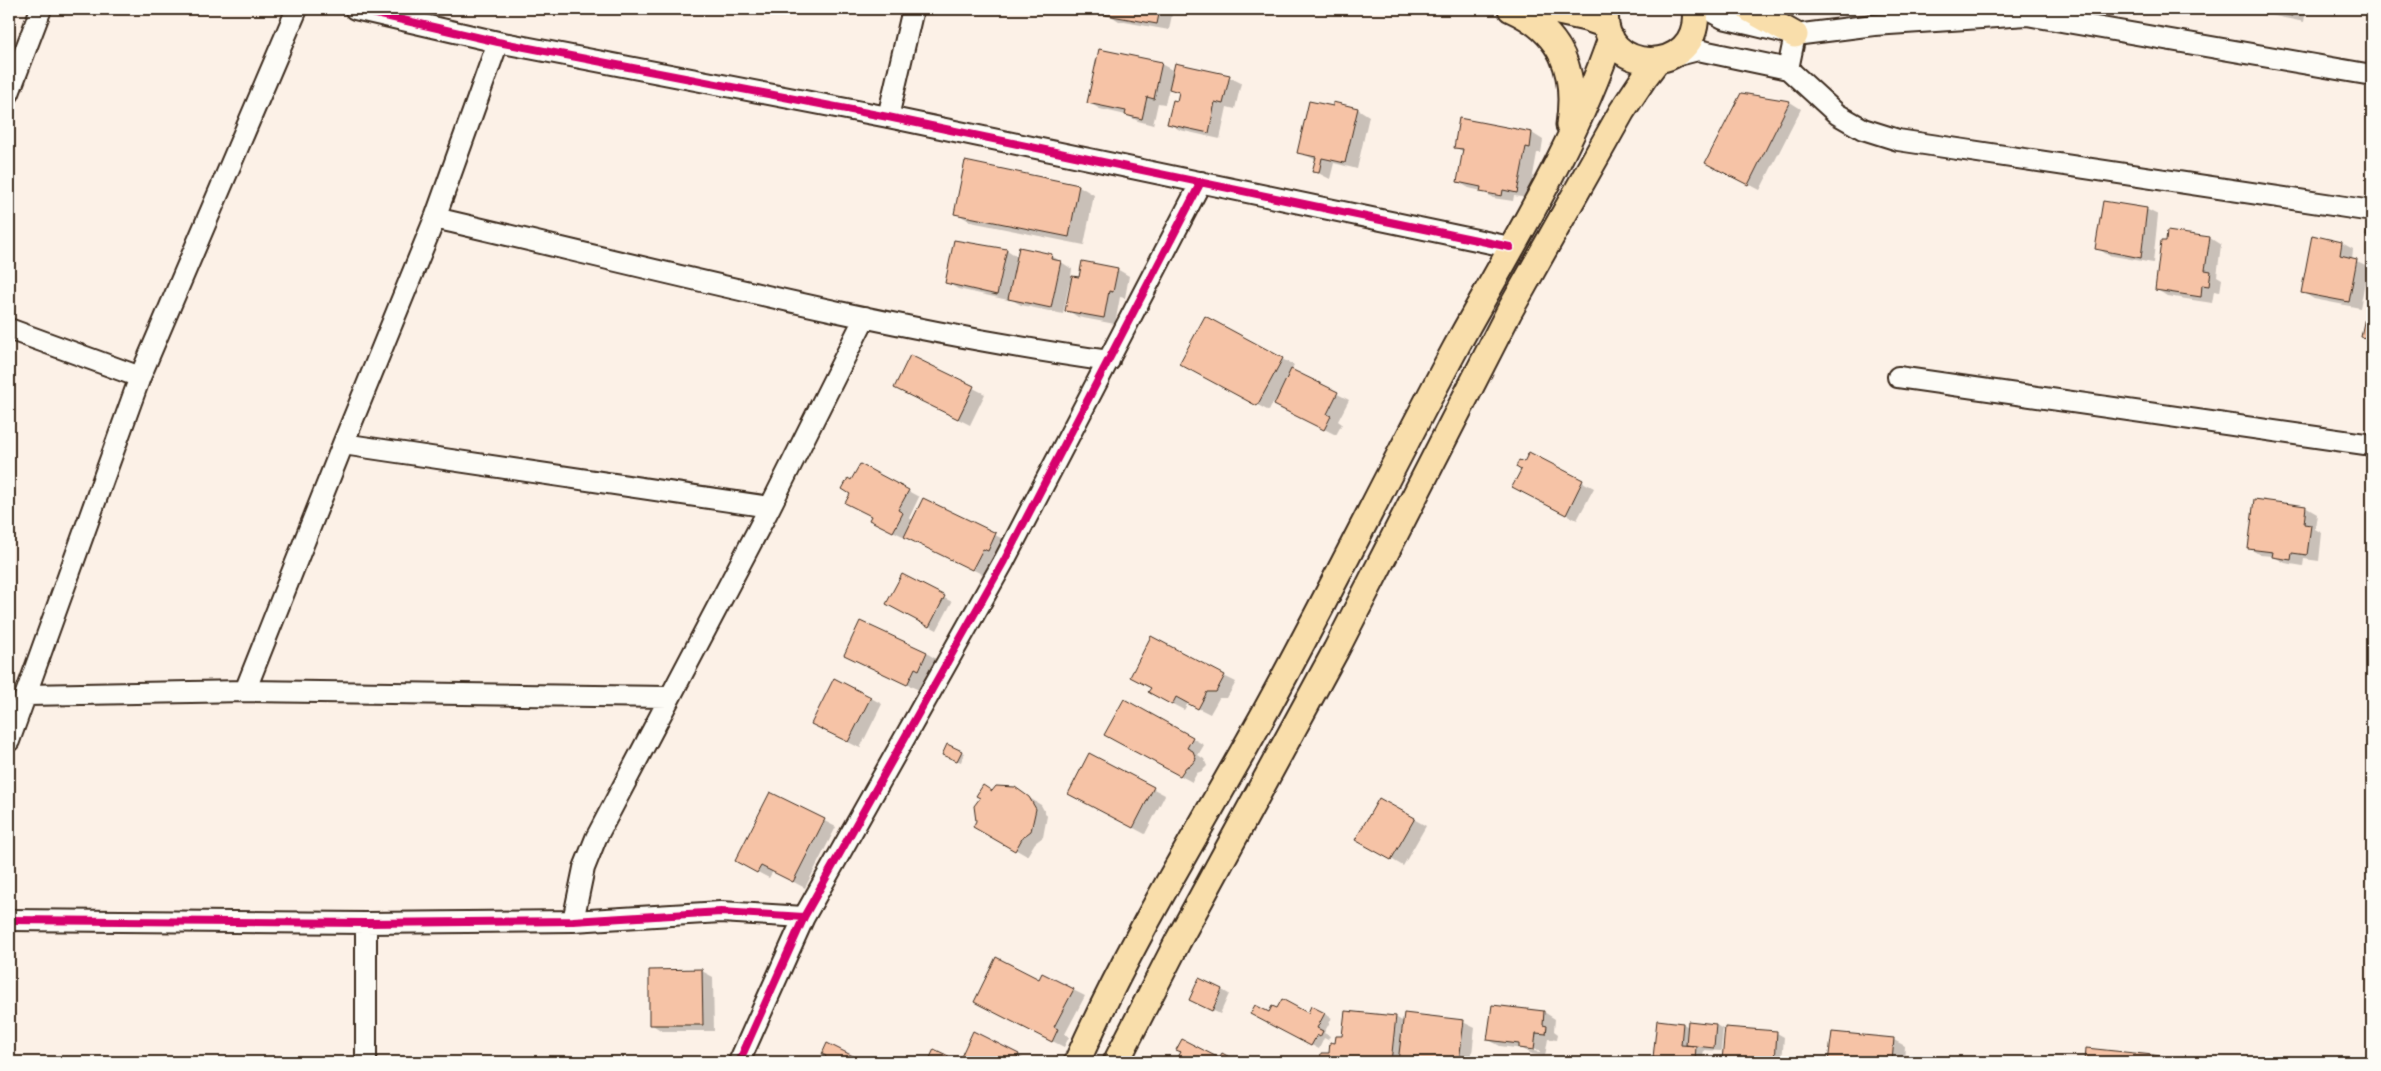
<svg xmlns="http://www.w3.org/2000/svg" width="2381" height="1071" font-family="Itim,sans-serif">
	<rect width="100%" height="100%" fill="#fcf1e7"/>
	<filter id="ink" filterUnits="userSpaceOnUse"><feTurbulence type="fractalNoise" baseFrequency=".02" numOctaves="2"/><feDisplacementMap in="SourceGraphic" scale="10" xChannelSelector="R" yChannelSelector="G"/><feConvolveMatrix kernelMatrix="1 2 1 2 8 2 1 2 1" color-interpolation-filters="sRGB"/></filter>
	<g filter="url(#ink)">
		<!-- shadow -->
		<path fill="#0003" fill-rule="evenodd" d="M1109,9H1181L1180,15L1172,14L1169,30L1119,21L1108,14Z
			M2242,9H2306L2304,22Z
			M1161,64L1174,71L1229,77L1241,83L1235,109L1227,107L1220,139L1180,130L1169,124L1180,94L1169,88L1165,104L1158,103L1153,125L1138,121L1126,115L1100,109L1088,102Z
			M1742,94L1790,102L1801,109L1760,190L1719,169Z
			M1333,108L1358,109L1369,116L1357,169L1334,163L1330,179L1314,171L1316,160L1299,152Z
			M1532,133L1543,140L1541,153H1537L1529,198L1514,196L1513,201L1493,198L1482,191L1469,188L1458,182L1464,152L1455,147Z
			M966,163L1079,186L1094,195L1084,245L971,222L956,213Z
			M2146,209L2158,215L2153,263L2108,255L2097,248Z
			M2210,238L2221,245L2217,276L2222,279L2220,292L2214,291L2212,303L2167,296L2156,289Z
			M955,242L1007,250L1018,257L1052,256L1072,269L1071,277L1080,279L1117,269L1129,276L1125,298L1120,297L1115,324L1078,317L1067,310L1072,285L1069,284L1063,314L1021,305L1009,298L1008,300L958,289L946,282Z
			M2342,243L2353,249L2352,259L2368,266L2360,308L2314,299L2302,292Z
			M2372,284V342L2362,336Z
			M911,357L985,394L970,425L908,394Z
			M1282,359L1294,365L1291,370L1349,400L1338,421L1342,424L1336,435L1273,403L1269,411L1192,370Z
			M1529,454L1594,488L1577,520L1525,493L1524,464Z
			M908,491L919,497L909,518L913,520L923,499L1007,541L1000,556L995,554L984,575L882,526Z
			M2305,507L2317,514L2315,529L2322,533L2319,561L2304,559L2303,566L2285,563L2273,556L2260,555L2249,548Z
			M902,576L952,602L937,630L895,608Z
			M926,653L938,660L931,676L927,674L919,690L845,655Z
			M1224,676L1236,682L1227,698H1219L1210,714L1188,703L1184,710L1161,698Z
			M871,698L882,704L860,748L824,730Z
			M1192,738L1204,745L1198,755L1204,759L1207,766L1202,771L1197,773L1192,782L1117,741Z
			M961,752L964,753L961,762L947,756Z
			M1090,755L1165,795L1145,834L1081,800Z
			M1015,789L1041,805L1047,816L1043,837L1035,843L1027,856L975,826L993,792Z
			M771,793L836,827L805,888L773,871L769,878L748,867Z
			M1380,800L1426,826L1403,866L1357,839Z
			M702,971L713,977L714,1031H662L651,1024Z
			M1040,981L1073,990L1085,996L1065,1034L1069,1037L1064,1047L987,1008Z
			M1222,990L1229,994L1220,1014L1198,1003Z
			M1312,1007L1332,1018L1324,1033L1330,1036L1328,1040L1324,1038L1319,1049L1259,1018L1270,1014L1308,1015Z
			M1544,1012L1555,1019L1554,1031L1558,1034L1557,1040L1548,1039L1545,1056L1532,1054L1523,1049L1500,1046L1489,1040ZM1525,1048L1540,1050V1052L1527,1050Z
			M1395,1017L1404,1022H1463L1475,1028L1471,1062H1322V1054L1330,1055L1343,1037Z
			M1658,1021L1683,1024L1689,1027L1716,1025L1723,1029L1721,1051L1704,1050L1702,1062H1662L1654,1057Z
			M974,1033L1018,1055L1029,1062H959Z
			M1777,1033L1784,1037L1782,1062L1724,1061Z
			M1833,1033L1894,1040L1905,1046L1904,1062H1830Z
			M2087,1050L2182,1060L2186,1062H2086Z
			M1182,1052L1220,1060L1223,1055L1237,1062H1177Z"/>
		<!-- building -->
		<path fill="#f6c3a6" stroke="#3b2a1e" d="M1107,9H1160L1157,24L1106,15Z
			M2258,9H2294L2292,16Z
			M1099,49L1162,62L1154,99L1147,97L1142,119L1125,115L1126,111L1087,103Z
			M1175,63L1230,75L1223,104L1215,102L1209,133L1167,124L1173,100L1177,101L1179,92L1169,89Z
			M1741,93L1790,101L1748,185L1705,163Z
			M1309,101L1333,106V102L1358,108L1345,163L1322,158L1319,173L1312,172L1316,157L1297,153Z
			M1459,118L1532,132L1530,148L1526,147L1517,193L1503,190L1502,196L1480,192L1481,187L1457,182L1463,149L1454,148Z
			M965,161L1079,185L1069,237L954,214Z
			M2103,201L2147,208L2141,258L2095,249Z
			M2370,214H2372V237L2366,236Z
			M2167,231L2210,237L2205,270L2211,271L2209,286L2202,285L2201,297L2155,290L2161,241H2166Z
			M2312,235L2342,242L2340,255L2357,259L2349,302L2301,293Z
			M954,240L1007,249L997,295L945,283Z
			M1019,247L1052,254L1051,259L1061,261L1051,308L1008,299Z
			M1082,261L1118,268L1113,292L1109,291L1104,318L1065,311L1072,276L1079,277Z
			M2372,282V339L2361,337Z
			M1205,316L1283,358L1257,406L1179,364Z
			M910,355L974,386L958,419L894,388Z
			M1291,369L1338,392L1327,414L1331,416L1324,430L1274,405Z
			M1529,452L1583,480L1566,515L1512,487L1521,470L1516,467L1519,460L1524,462Z
			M860,464L909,490L898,510L903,513L893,532L869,520L871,516L845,503L850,494L842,489L848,478L851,480Z
			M923,498L996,533L988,551L983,549L972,570L904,537Z
			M2254,499L2306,506L2304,524L2311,525L2307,555L2292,553L2291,560L2272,557L2273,552L2248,549Z
			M902,574L945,596L929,627L886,604Z
			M860,621L927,652L919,670L915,668L907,685L844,655Z
			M1151,636L1225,675L1216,692H1207L1198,709L1176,697L1172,705L1148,692L1151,688L1130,677Z
			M834,678L871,697L848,742L811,724Z
			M1124,699L1193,737L1187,748L1193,751L1196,759L1191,765L1186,767L1180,776L1104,735Z
			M947,744L962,751L957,761L942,755Z
			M1089,753L1154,787L1133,828L1068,794Z
			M983,785L992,791L996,786L1015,787L1029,797L1036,809L1031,831L1023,837L1015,851L973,827L976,821L974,806L980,798L976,796Z
			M770,792L825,819L793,882L761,866L757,873L735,861Z
			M1379,798L1415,818L1391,860L1355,840Z
			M996,957L1039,979L1042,973L1074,989L1054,1027L1058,1029L1052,1042L974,1002Z
			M702,969L703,1025H649V970Z
			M1199,978L1222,989L1212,1011L1189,1000Z
			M1282,999L1308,1013L1311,1006L1325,1013L1317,1028L1323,1031L1320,1037L1317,1035L1311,1046L1250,1014L1255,1005L1269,1012L1272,1006L1277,1008Z
			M1492,1005L1544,1011L1543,1025L1547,1026L1546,1034L1536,1033L1534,1050L1519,1048V1044L1487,1040Z
			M1345,1011L1396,1016L1391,1062H1320L1321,1053H1329L1330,1042L1335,1043L1336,1036H1342Z
			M1404,1013L1464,1020L1459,1062H1398Z
			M1657,1020L1683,1023L1681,1045L1696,1046L1695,1062H1670V1060L1653,1058Z
			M1688,1021L1716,1024L1714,1048L1686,1045Z
			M1725,1027L1777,1031L1775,1062L1722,1061Z
			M973,1031L1019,1054L1015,1062H928L934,1049L959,1061Z
			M1832,1032L1894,1038L1892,1062H1828Z
			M1182,1039L1219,1058L1222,1053L1237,1061L1175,1062L1181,1052L1176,1050Z
			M827,1043L865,1062H823L826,1056L822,1054Z
			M2086,1048L2153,1055L2152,1062H2085Z
			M2153,1055L2183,1059L2182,1062H2152Z"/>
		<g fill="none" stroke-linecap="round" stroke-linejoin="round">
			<!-- minor casing -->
			<g stroke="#3b2a1e" stroke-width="24">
				<path id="minor" d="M355,9L498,42L888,117L1510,247
					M1706,9L1723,18L1795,35L1874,25L2027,15L2372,75
					M1671,57L1698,50L1788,69L1837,114L1863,129L1898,140L2372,211
					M1788,69L1795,35
					M9,93L41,9
					M888,117L913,9
					M435,218C659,270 882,329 1109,361
					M9,329L140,377
					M1898,377L2372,445
					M343,444L770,507
					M245,691L343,444L435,218L498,42
					M27,695L245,691L668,697
					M9,741L140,377L297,9
					M9,920L366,923L573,921L721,912L804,917
					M573,921L584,868L596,838L770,507L865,317
					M366,1062V923
					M739,1062L804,917L1004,561L1201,182"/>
			</g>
			<!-- major casing -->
			<g stroke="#3b2a1e" stroke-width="29">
				<path id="major" d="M1511,9C1562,32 1577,71 1569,125
					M1545,9L1586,18L1606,25
					M1606,9C1597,77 1703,78 1695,9
					M1749,9L1795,35
					M1077,1062C1130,941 1200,830 1264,714C1330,594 1390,470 1455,349C1510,248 1574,148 1611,38
					M1116,1062L1178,941L1336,650L1509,312L1622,111L1644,78L1657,61"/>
			</g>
			<!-- minor -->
			<use href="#minor" stroke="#fdfcf7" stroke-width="20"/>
			<!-- major -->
			<use href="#major" stroke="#f9deab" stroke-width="25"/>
			<!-- cycleway casing -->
			<g stroke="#fdfcf7" stroke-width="11">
				<path id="cycleway" d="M355,9L498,42L888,117L1510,247
					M9,920L366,923L573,921L721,912L804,917
					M739,1062L804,917L1004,561L1201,182"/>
			</g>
			<!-- cycleway -->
			<use href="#cycleway" stroke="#d6006c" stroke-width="8"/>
		</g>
	</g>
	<!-- margin -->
	<rect width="2381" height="1071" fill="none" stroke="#fdfcf7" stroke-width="30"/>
	<rect x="15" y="15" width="2351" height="1041" fill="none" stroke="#3b2a1e" stroke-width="2" filter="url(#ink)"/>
</svg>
